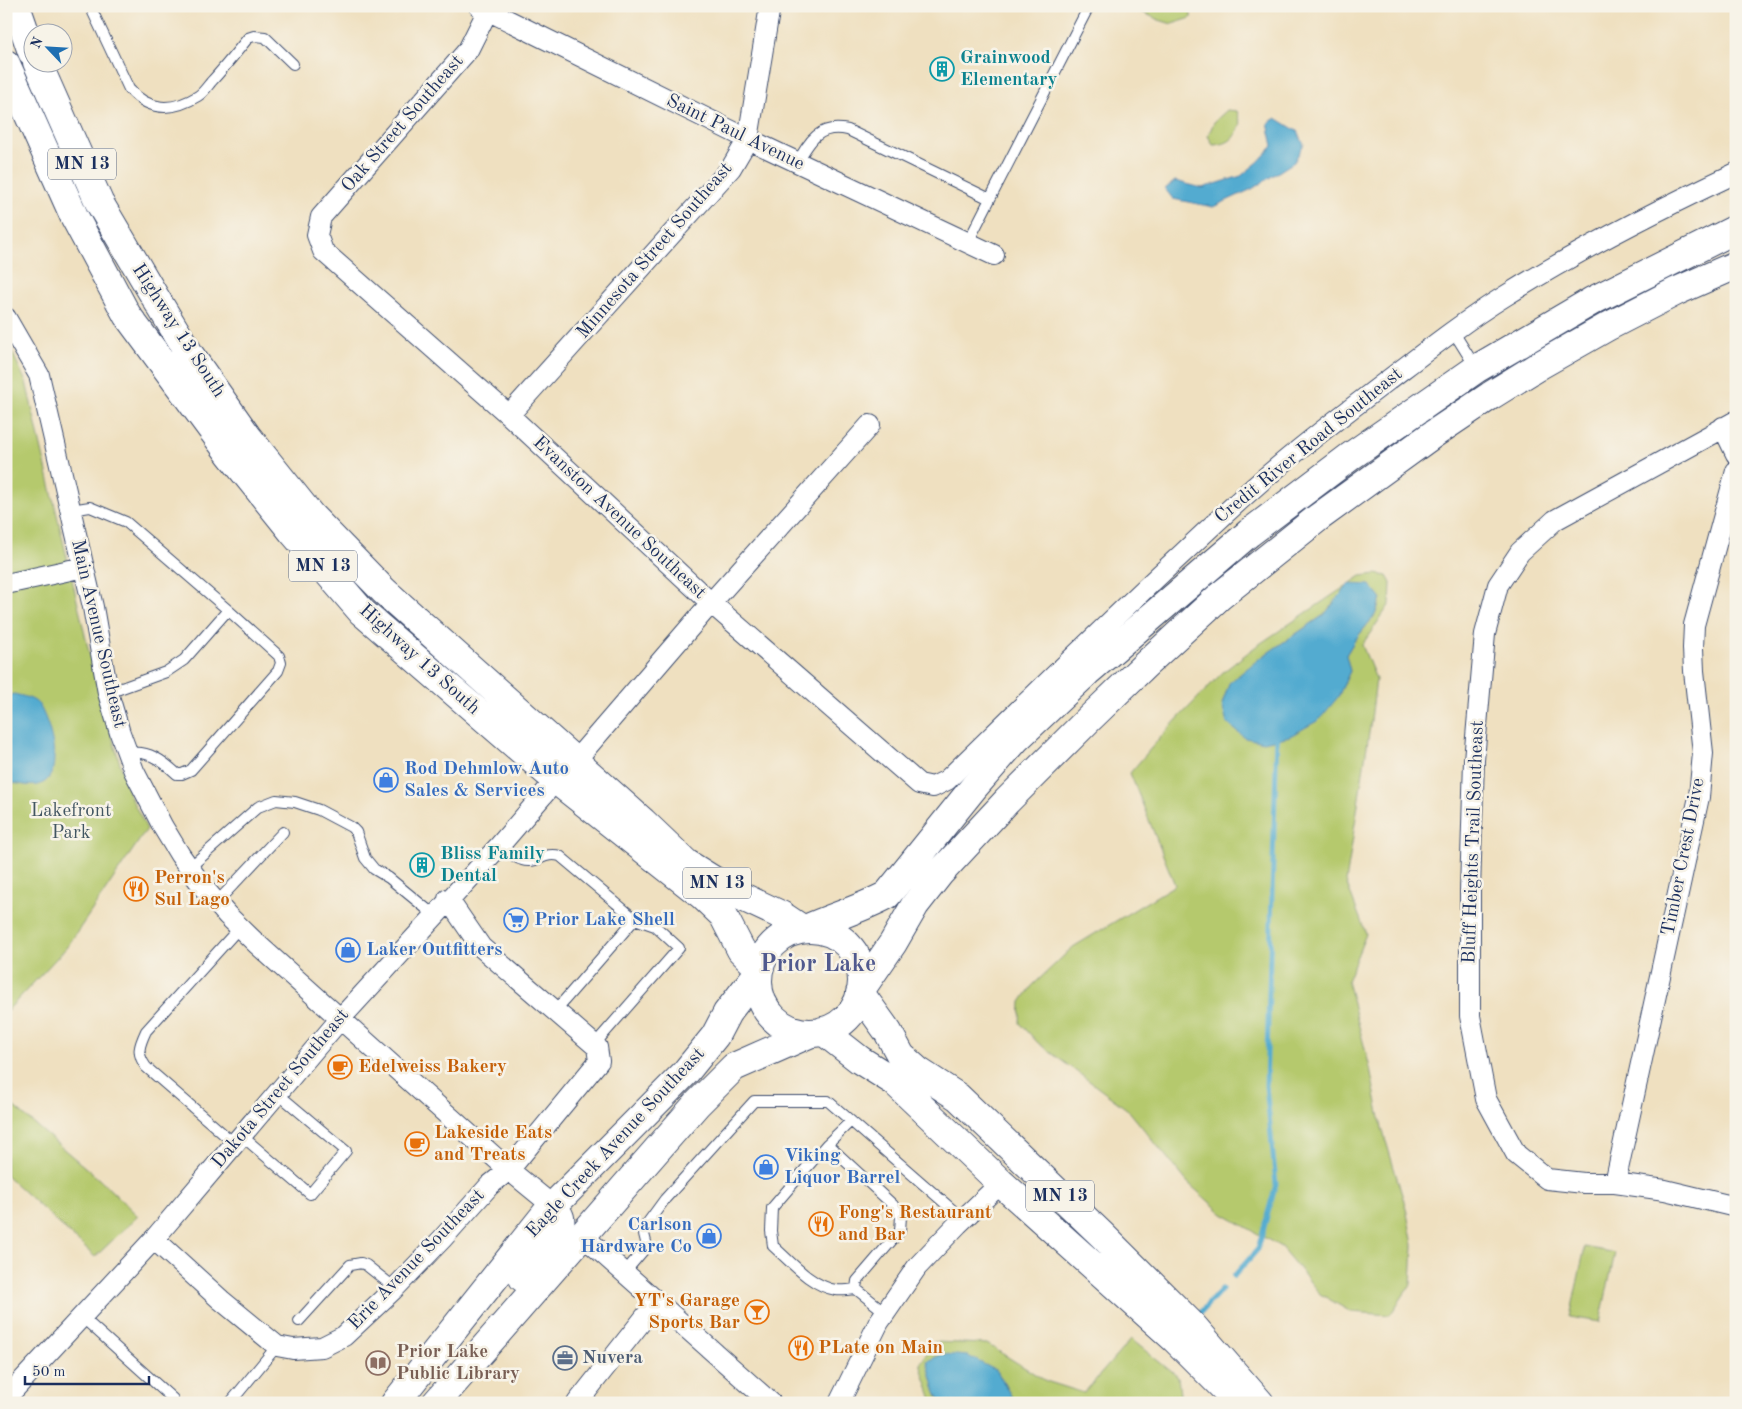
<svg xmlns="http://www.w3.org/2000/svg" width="1742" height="1409" font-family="'Old Standard TT',serif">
	<rect width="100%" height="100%" fill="#f7f3e8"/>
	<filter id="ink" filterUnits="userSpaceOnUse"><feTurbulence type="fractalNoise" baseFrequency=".02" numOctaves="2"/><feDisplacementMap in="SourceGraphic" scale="10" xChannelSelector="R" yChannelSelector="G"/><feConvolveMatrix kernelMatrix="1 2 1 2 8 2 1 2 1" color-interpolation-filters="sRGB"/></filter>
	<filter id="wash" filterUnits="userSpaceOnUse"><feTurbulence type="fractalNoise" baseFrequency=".0096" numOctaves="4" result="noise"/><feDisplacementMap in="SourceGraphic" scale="20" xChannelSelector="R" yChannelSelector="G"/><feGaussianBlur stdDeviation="1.12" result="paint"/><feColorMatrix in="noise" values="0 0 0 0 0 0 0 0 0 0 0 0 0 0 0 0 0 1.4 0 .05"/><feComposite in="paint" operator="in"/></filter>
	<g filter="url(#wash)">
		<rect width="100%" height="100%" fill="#efe0c0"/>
		<!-- green -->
		<path fill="#b5c96d" stroke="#687c66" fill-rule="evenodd" d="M1129,6H1191V18L1172,24L1159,20Z
			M1227,110L1237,111L1241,124C1234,139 1230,144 1213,145L1208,136L1214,122Z
			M6,339L26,382L96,682L129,794L147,829L67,947L6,1012Z
			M1376,574L1387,576L1391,583L1390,604L1362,645L1376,679L1371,720L1346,882L1366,934L1347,981L1369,1064L1382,1128L1406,1208L1413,1245L1411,1284L1390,1315L1351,1312L1320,1294L1281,1247L1223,1214L1188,1183L1128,1110L1038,1043L1020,1023L1021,1002L1032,986L1073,947L1175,885L1130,773L1164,733L1223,672L1255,647L1361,576ZM1349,584L1381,598L1375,615L1355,640L1346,655L1350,671L1338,697L1260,658L1324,615Z
			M6,1100L100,1180L138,1216L95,1257L6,1175Z
			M1585,1247L1615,1253L1600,1322L1570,1317Z
			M1131,1339L1178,1377L1181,1403H1015L997,1371L934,1387L941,1403H933L920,1364L934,1342L987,1344L1046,1381L1084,1393Z"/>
		<!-- water -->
		<path fill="#52abd0" stroke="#366d97" d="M1276,118L1297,131L1304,144L1294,162L1252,189L1213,207L1173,199L1165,189L1175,181L1202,188L1241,176L1258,162L1273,146L1268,123Z
			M1349,584L1370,585L1381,598L1375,615L1355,640L1346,655L1350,671L1338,697L1319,720L1290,736L1264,742L1245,738L1227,723L1222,704L1229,683L1260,658L1324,615Z
			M14,694C22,696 34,698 39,705C49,720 66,774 41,784C31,788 17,783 6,782V696Z
			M943,1354L968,1356L997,1371L1015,1403H941L934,1387L927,1361Z"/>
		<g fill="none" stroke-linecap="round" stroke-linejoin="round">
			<!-- stream -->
			<path stroke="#52abd0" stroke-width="5" d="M1234,1276L1258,1249L1276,1184L1266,1086L1277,734
				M1197,1316L1222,1289"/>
		</g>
	</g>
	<g filter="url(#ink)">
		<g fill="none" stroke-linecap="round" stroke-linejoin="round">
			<!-- lane casing -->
			<g stroke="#3b4a6d" stroke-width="12">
				<path id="lane" d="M90,6L129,89C149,111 172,112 198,96C203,93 207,87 211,82C224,68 236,53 248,38L254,36L265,37L293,64
					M797,163C810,140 819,124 848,130L990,199L967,244
					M990,199L1089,6
					M1453,331L1476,368
					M71,510L90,507L126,522L228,610
					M108,693L166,672L184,660L228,610L279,656L281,663L278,671L191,770L182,774H177C163,761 147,749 128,754
					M500,845C507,850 514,858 522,860C537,865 544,851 560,856L635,919L555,1011
					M189,868L258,807L276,800L295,802L319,810L351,827L356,832L365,858L374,869L389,878L434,915
					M216,903L283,832
					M594,1045L679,948L655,926L635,919
					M851,1121L827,1144L893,1205L901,1216L900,1231L857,1281L856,1289L885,1312
					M242,1136L310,1194L346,1151L277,1093
					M235,1144L146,1067C136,1053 139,1046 146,1031L240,927
					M827,1144L772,1208L771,1231L773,1246C791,1262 811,1286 836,1290C842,1291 849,1290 856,1289
					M625,1272L647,1246L644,1234L646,1225L665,1199L754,1101H828L963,1219
					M82,1317L173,1399
					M299,1321L350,1265L361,1263L366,1265L395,1288
					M230,1403L277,1346"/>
			</g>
			<!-- street casing -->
			<g stroke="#3b4a6d" stroke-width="22">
				<path id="street" d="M479,6L748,139L994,255
					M488,10L468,50L321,217L317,235L323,251L509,415L711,603L919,784L933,787L947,780C1025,704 1103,627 1183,553C1212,526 1241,498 1272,472C1309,440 1348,411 1387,381C1425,352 1463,322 1505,296C1579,250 1657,210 1736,173
					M6,318L39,375L93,607L108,693L120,733L134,771L163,827L180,855L203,887L227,915L257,944L509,1170L553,1206
					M509,415L731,168L748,139L770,6
					M1736,421L1555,520L1520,552L1498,585L1485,634L1474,760L1470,891V1016L1486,1099L1516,1154L1547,1179L1584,1183H1615L1665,1190L1736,1207
					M1723,427L1736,454
					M6,584L84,567
					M575,761L711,603L870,425
					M1615,1183L1699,797L1703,753L1694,671L1693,648L1694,625L1736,471
					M582,1235L771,1403
					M154,1239L221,1300L277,1346L293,1349L322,1347L344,1336L393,1290L442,1239L490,1185L509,1170L599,1061L597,1047L481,947L448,899
					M6,1398L154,1239L341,1018L500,845L556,780
					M577,1403L657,1302
					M839,1403L879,1322L917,1267L958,1224L1001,1183"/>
			</g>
			<!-- secondary casing -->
			<g stroke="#3b4a6d" stroke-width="30">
				<path id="secondary" d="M808,928C835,916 861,909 887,895L974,787L1016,739L1087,672L1249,533L1351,456L1476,369L1592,301L1736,229
					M862,988L893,943L915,905L940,873L1007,801L1088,720L1145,665L1220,596L1319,517L1432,435L1490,396L1540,365L1607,327L1677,291L1736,265
					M523,1278L559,1227C563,1218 558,1214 553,1206
					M395,1403L548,1211L685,1073L715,1036L727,1013L758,973
					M436,1403L697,1104L734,1067L811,1033"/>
			</g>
			<!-- primary casing -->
			<g stroke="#3b4a6d" stroke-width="30">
				<path id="primary" d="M16,6L32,52
					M37,62L99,202L155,297L190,355L247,436L311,516L384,591L643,822L686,863L734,893L781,915L802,929
					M6,64L74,216L127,315L230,454L292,531L362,612L556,780L703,896L723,915L741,950L759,968
					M758 981a52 52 0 1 1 104 0a52 52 0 1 1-104 0Z
					M860,993L888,1032L901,1056L918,1071L958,1097L1102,1235L1192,1325L1260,1403
					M823,1031L860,1060L895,1082L1001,1183L1175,1339L1230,1394"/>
			</g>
			<!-- lane -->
			<use href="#lane" stroke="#fff" stroke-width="10"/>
			<!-- street -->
			<use href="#street" stroke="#fff" stroke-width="20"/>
			<!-- secondary -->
			<use href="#secondary" stroke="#fff" stroke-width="28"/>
			<!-- primary -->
			<use href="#primary" stroke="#fff" stroke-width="28"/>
		</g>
	</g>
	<!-- icons -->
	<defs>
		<g id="building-ring" transform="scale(1.25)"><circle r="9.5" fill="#f7f3e8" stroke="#0f9aa8" stroke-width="1.5"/><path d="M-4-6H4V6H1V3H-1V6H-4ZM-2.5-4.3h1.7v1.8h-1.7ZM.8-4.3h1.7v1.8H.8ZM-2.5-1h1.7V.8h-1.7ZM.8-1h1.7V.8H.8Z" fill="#0f9aa8"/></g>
		<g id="shop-ring" transform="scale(1.25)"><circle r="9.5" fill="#f7f3e8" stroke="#3f7fe0" stroke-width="1.5"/><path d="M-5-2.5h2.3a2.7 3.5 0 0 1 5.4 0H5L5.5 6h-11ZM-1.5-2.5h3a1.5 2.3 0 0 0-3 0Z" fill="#3f7fe0"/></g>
		<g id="restaurant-ring" transform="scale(1.25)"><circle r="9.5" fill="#f7f3e8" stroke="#e8710a" stroke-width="1.5"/><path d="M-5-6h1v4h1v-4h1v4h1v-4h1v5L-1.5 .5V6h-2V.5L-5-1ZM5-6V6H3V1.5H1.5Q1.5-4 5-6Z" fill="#e8710a"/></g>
		<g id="supermarket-ring" transform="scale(1.25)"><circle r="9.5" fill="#f7f3e8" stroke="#3f7fe0" stroke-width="1.5"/><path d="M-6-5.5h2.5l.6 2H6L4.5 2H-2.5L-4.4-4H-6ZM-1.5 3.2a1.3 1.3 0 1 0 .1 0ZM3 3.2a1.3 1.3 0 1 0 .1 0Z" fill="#3f7fe0"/></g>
		<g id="cafe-ring" transform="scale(1.25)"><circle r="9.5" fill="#f7f3e8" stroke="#e8710a" stroke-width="1.5"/><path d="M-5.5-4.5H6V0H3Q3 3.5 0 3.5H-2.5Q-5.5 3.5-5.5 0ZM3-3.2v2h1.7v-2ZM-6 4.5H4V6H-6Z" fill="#e8710a"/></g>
		<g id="bar-ring" transform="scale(1.25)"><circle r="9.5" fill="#f7f3e8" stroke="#e8710a" stroke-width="1.5"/><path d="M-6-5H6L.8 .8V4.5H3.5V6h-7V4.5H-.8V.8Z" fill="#e8710a"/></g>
		<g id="office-ring" transform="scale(1.25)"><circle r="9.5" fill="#f7f3e8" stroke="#5c6f8a" stroke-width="1.5"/><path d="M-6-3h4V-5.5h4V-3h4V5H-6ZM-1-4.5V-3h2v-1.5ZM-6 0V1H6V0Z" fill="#5c6f8a"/></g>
		<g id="library-ring" transform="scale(1.25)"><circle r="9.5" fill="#f7f3e8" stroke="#8d6e63" stroke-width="1.5"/><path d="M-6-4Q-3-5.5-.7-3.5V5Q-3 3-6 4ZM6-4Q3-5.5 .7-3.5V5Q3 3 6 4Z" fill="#8d6e63"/></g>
	</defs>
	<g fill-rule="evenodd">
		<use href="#building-ring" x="942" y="69"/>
		<use href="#shop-ring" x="386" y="780"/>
		<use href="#building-ring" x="422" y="865"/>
		<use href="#restaurant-ring" x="136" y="889"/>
		<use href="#supermarket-ring" x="516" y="920"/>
		<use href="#shop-ring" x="348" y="950"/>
		<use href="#cafe-ring" x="340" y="1067"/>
		<use href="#cafe-ring" x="417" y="1144"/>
		<use href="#shop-ring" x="766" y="1167"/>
		<use href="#restaurant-ring" x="821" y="1224"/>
		<use href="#shop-ring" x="709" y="1236"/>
		<use href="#bar-ring" x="757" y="1312"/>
		<use href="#restaurant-ring" x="801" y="1348"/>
		<use href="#office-ring" x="565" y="1358"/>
		<use href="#library-ring" x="378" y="1363"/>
	</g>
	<g text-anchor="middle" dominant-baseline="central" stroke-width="5" stroke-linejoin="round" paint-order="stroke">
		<!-- shield labels -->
		<g fill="#f7f3e8" stroke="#5d6a87" stroke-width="1">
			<rect x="48" y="148.5" width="68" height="31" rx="4"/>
			<rect x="289" y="550.5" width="68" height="31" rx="4"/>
			<rect x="683" y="867.5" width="68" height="31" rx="4"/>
			<rect x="1026" y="1180.5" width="68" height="31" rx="4"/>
		</g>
		<g font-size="18" font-weight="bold" fill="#1b2f5e">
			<text x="82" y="164">MN 13</text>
			<text x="323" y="566">MN 13</text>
			<text x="717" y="883">MN 13</text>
			<text x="1060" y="1196">MN 13</text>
		</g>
		<!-- culture labels -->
		<g font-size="19" font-weight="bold" fill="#0d838f" stroke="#f7f3e8" text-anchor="start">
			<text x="960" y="58">Grainwood<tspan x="960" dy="22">Elementary</tspan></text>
			<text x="440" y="854">Bliss Family<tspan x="440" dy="22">Dental</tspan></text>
		</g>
		<!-- street labels -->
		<g font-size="19" fill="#1b2f5e" stroke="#f7f3e8">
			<text transform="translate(403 124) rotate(-49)">Oak Street Southeast</text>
			<text transform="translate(735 133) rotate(26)">Saint Paul Avenue</text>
			<text transform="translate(655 251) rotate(-49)">Minnesota Street Southeast</text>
			<text transform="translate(178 331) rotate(57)">Highway 13 South</text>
			<text transform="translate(1309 446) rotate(-39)">Credit River Road Southeast</text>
			<text transform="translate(619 518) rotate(43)">Evanston Avenue Southeast</text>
			<text transform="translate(98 634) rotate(77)">Main Avenue Southeast</text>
			<text transform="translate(419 660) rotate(42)">Highway 13 South</text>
			<text transform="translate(1474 842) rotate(-88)">Bluff Heights Trail Southeast</text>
			<text transform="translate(1684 857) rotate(-79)">Timber Crest Drive</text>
			<text transform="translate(281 1089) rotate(-50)">Dakota Street Southeast</text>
			<text transform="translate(616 1143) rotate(-47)">Eagle Creek Avenue Southeast</text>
			<text transform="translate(417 1260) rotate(-46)">Erie Avenue Southeast</text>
		</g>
		<!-- shop labels -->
		<g font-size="19" font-weight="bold" fill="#366cbe" stroke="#f7f3e8" text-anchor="start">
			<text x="404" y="769">Rod Dehmlow Auto<tspan x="404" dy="22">Sales &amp; Services</tspan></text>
			<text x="534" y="920">Prior Lake Shell</text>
			<text x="366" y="950">Laker Outfitters</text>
			<text x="784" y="1156">Viking<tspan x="784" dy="22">Liquor Barrel</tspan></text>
			<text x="692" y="1225" text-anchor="end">Carlson<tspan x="692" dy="22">Hardware Co</tspan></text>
		</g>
		<!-- park labels -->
		<g font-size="19" fill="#425662" stroke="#f7f3e8">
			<text x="71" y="811">Lakefront<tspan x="71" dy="22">Park</tspan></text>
		</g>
		<!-- food labels -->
		<g font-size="19" font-weight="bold" fill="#c56008" stroke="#f7f3e8" text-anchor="start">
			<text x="154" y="878">Perron's<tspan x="154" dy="22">Sul Lago</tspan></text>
			<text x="358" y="1067">Edelweiss Bakery</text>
			<text x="434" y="1133">Lakeside Eats<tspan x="434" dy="22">and Treats</tspan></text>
			<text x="838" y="1213">Fong's Restaurant<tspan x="838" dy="22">and Bar</tspan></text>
			<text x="740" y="1301" text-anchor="end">YT's Garage<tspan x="740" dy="22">Sports Bar</tspan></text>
			<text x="818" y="1348">PLate on Main</text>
		</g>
		<!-- education labels -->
		<g font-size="19" font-weight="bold" fill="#785e54" stroke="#f7f3e8" text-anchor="start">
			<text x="396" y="1352">Prior Lake<tspan x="396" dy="22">Public Library</tspan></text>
		</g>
		<!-- service labels -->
		<g font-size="19" font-weight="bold" fill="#4e5e75" stroke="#f7f3e8" text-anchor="start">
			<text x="582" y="1358">Nuvera</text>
		</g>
		<!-- district labels -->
		<g font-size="24" font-weight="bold" fill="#515a8e" stroke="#f7f3e8">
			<text x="818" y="965">Prior Lake</text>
		</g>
	</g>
	<!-- margin -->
	<rect width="1742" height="1409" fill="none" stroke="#f7f3e8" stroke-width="25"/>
	<!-- north arrow -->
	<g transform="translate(48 48) rotate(295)"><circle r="24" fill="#f7f3e8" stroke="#9fa5b1"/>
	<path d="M0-4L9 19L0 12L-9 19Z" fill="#1f6fb2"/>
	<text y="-8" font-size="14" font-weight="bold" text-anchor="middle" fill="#1b2f5e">N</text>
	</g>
	<!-- scale -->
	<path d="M25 1376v8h124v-8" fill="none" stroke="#1b2f5e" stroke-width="2.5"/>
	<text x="32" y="1376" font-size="15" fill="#1b2f5e" stroke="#f7f3e8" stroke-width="4" paint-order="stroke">50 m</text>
</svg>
